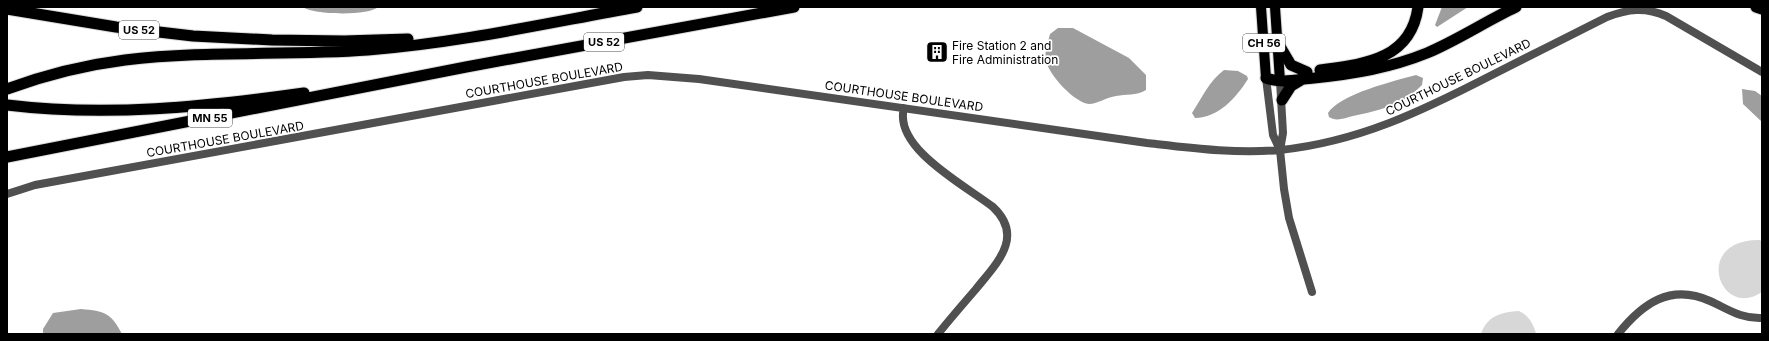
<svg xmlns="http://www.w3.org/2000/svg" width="1769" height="341" font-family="Inter,sans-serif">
	<rect width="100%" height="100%" fill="#fff"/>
	<!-- green -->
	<path fill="#d7d7d7" d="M1760,240L1762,242V292C1720,321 1691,239 1760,240Z
		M1519,311C1528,315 1534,324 1536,334H1481C1487,316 1501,312 1519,311Z"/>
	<!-- water -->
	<path fill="#9e9e9e" d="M303,7H378C370,16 312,15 303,7Z
		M1442,7H1468L1437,27L1435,25Z
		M1058,28H1073L1129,58L1146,75V90C1136,96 1126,94 1116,96C1107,97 1097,104 1089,104C1075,103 1049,75 1046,61C1044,53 1048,42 1050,34Z
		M1224,70L1238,71L1247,76L1248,79C1236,98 1218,118 1195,118L1192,113C1202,98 1209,81 1224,70Z
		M1416,75L1423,78L1422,85C1403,105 1378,111 1353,116C1345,118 1336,122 1329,117L1328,113C1340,94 1394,81 1416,75Z
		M1742,89L1755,91L1762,96V122L1743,104Z
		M81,309C105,311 111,313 122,334H43V329L53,313Z"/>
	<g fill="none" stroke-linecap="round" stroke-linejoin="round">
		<!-- major casing -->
		<g stroke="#dbdbdb" stroke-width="12">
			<path id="major" d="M1261,7L1266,78
				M1275,7L1280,81"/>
		</g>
		<!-- highway casing -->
		<g stroke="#dbdbdb" stroke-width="13">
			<path id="highway" d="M1756,7L1762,9
				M7,9L116,27L193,36L272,40L344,41L408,39
				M1278,43L1291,65L1307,72
				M1320,70C1364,64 1411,60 1418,7
				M1266,78C1282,84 1299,79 1314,78C1353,74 1390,68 1427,53C1458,40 1486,21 1516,7
				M7,89C45,75 85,65 125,60C205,50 287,56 368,50C459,43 547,23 637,7
				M1282,100L1291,86L1301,80
				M7,105C106,117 205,107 304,93
				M7,157L466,67L794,7"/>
		</g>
		<!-- minor -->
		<path stroke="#505050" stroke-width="8" d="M1266,78L1273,135L1280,150
			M1280,81L1283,133L1280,150L1284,189L1289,218L1312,292
			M904,108C893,148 966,186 993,207C1025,237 996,264 976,289C963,304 950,319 938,334
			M7,194L35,185L624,77L648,75L699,79L1147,143C1191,148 1236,154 1280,150C1358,142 1422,111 1490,76C1529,56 1568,37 1607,17C1628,9 1645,7 1666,16L1762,72
			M1618,334C1642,304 1670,283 1710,301C1728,309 1741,319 1762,318"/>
		<!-- major -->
		<use href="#major" stroke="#000" stroke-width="10"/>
		<!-- highway -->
		<use href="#highway" stroke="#000" stroke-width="11"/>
	</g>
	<!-- icons -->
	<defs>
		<g id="building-square" transform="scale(1.15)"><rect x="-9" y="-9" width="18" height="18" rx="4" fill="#000" stroke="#fff"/><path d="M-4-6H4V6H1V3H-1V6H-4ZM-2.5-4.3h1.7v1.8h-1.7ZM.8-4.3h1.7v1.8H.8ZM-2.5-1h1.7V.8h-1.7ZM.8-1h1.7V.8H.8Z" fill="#fff"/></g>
	</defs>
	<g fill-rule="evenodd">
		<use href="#building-square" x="937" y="52"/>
	</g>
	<g text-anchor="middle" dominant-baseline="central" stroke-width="3.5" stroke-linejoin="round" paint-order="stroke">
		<!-- shield labels -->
		<g fill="#fff" stroke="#4c4c4c" stroke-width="1">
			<rect x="119" y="21" width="40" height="18" rx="3"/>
			<rect x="584" y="33" width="40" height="18" rx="3"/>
			<rect x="1243" y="34" width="42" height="18" rx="3"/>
			<rect x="188" y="109" width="44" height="18" rx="3"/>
		</g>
		<g font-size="11" font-weight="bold" fill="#000">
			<text x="139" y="30">US 52</text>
			<text x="604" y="42">US 52</text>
			<text x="1264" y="43">CH 56</text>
			<text x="210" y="118">MN 55</text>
		</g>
		<!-- poi labels -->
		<g font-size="12" fill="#000" stroke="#fff" text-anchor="start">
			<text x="952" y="45">Fire Station 2 and<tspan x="952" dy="14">Fire Administration</tspan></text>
		</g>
		<!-- street labels -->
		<g font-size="12" fill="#000" stroke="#fff">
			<text transform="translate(1458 77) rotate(-26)">COURTHOUSE BOULEVARD</text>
			<text transform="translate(544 80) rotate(-10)">COURTHOUSE BOULEVARD</text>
			<text transform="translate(904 96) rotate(8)">COURTHOUSE BOULEVARD</text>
			<text transform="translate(225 139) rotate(-10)">COURTHOUSE BOULEVARD</text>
		</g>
	</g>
	<!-- border -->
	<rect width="1769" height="341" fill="none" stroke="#000000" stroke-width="16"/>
</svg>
